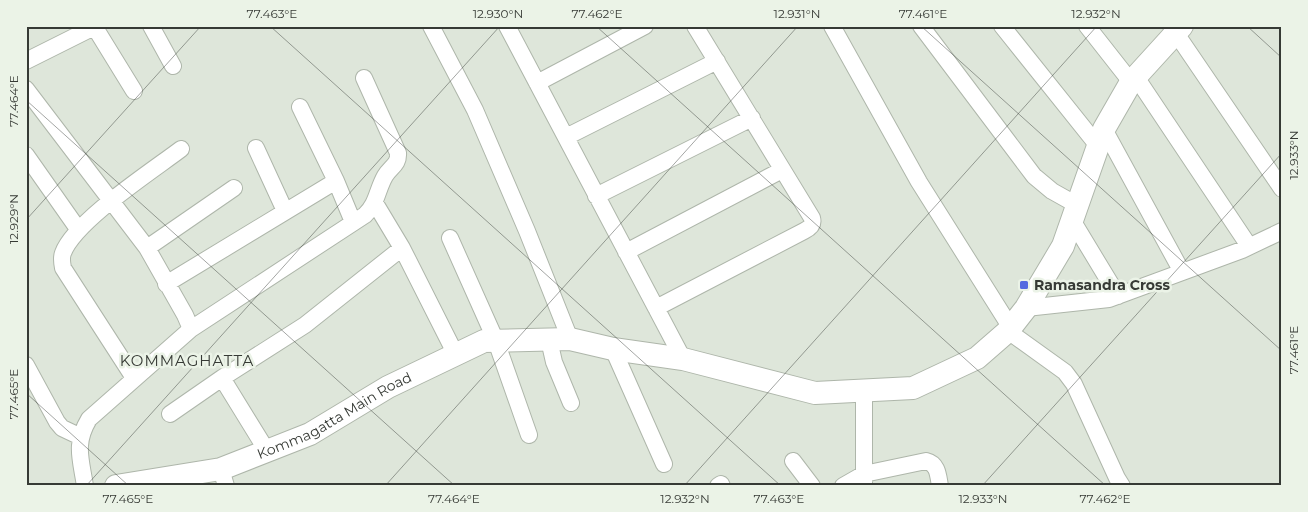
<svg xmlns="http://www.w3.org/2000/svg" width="1308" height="512" font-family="Montserrat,sans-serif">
	<rect width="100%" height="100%" fill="#dee6da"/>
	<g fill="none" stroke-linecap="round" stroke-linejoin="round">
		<!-- street casing -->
		<g stroke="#aeb6aa" stroke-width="18">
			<path id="street" d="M94,26L134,91
				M151,26L173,66
				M431,26L475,110L527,231L570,339
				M507,26L683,359
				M832,26L919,182L1011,328
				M921,26L1034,176L1052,191L1077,205
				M1002,26L1098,146
				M1087,26L1131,82
				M1171,26L1282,189
				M26,61L96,26
				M1136,77L1249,246
				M537,83L645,26
				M26,89L147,248L185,315L191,329L89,419C74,444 81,459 85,486
				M300,107L336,181L353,222
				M1104,129L1182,272
				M566,137L717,61
				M256,148L285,211
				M26,155L78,229
				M596,196L752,118
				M375,203L402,248
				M1072,220L1118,296
				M450,238L496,341L529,435
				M147,248L234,188
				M626,252L782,170
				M166,284L336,181
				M656,308L804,231C810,228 814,225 812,218L695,26
				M1026,308L1109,299L1242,250L1282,231
				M191,329L365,215C377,204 377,190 385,176C390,167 399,165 398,153L364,78
				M1008,331L1065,372L1074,384L1117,478L1122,486
				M549,340L554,362L571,403
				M613,349L664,464
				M26,365L57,422L62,428L81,437
				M134,378L63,268C62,263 61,258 63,253C75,221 152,171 181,149
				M222,378L267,451
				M864,390V483
				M170,414L222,378L305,325L402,248L456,355
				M793,461L812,486
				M221,469L226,486
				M718,486L721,484L722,486
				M843,486L864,474L926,461C938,464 938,475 940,486"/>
		</g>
		<!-- secondary casing -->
		<g stroke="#aeb6aa" stroke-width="24">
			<g id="secondary">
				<path id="s1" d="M116,486L221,469L310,434L388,387L484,341L570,339L613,349L683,359L815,393L913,388L977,358L1008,331L1026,308L1063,246L1104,129L1131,82L1182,26"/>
			</g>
		</g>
		<!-- street -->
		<use href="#street" stroke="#fff" stroke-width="16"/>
		<!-- secondary -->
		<use href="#secondary" stroke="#fff" stroke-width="22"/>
	</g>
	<!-- ticks -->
	<path fill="none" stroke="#363a35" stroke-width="1" stroke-opacity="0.45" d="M270,26L781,486M596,26L1106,486M921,26L1282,351M1247,26L1282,58M26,100L455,486M26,220L201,26M26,393L129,486M86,486L500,26M385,486L798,26M684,486L1097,26M982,486L1282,153M1281,486L1282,485"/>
	<!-- markers -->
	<rect fill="#546ae0" stroke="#ebf3e7" stroke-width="2" x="1019" y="280" width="10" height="10" rx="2.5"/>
	<g text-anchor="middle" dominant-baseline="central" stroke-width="5" stroke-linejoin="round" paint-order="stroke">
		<!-- poi labels -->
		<g font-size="14" font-weight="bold" fill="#363a35" stroke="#ebf3e7" text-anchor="start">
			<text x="1034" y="285">Ramasandra Cross</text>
		</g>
		<!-- street labels -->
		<g font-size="14" fill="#363a35" stroke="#ebf3e7">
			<text stroke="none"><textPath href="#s1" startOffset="232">Kommagatta Main Road</textPath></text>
		</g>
		<!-- neighbourhood labels -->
		<g font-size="15" letter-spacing="1" fill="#363a35" stroke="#ebf3e7">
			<text x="187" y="360">KOMMAGHATTA</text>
		</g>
	</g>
	<!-- border -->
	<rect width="1308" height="512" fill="none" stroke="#ebf3e7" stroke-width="55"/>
	<rect x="28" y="28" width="1252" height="456" fill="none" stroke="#363a35" stroke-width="2"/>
	<g font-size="12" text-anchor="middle" fill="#363a35">
		<text x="272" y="18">77.463°E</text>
		<text x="498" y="18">12.930°N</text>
		<text x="597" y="18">77.462°E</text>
		<text x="797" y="18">12.931°N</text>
		<text x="923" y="18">77.461°E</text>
		<text x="1096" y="18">12.932°N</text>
		<text transform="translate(14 101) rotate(-90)" y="4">77.464°E</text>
		<text transform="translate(1294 155) rotate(-90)" y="4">12.933°N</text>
		<text transform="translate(14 219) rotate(-90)" y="4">12.929°N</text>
		<text transform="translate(1294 350) rotate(-90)" y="4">77.461°E</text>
		<text transform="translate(14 394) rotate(-90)" y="4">77.465°E</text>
		<text x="128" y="503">77.465°E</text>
		<text x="454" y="503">77.464°E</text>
		<text x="685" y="503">12.932°N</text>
		<text x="779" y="503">77.463°E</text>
		<text x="983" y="503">12.933°N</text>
		<text x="1105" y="503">77.462°E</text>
	</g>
</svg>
